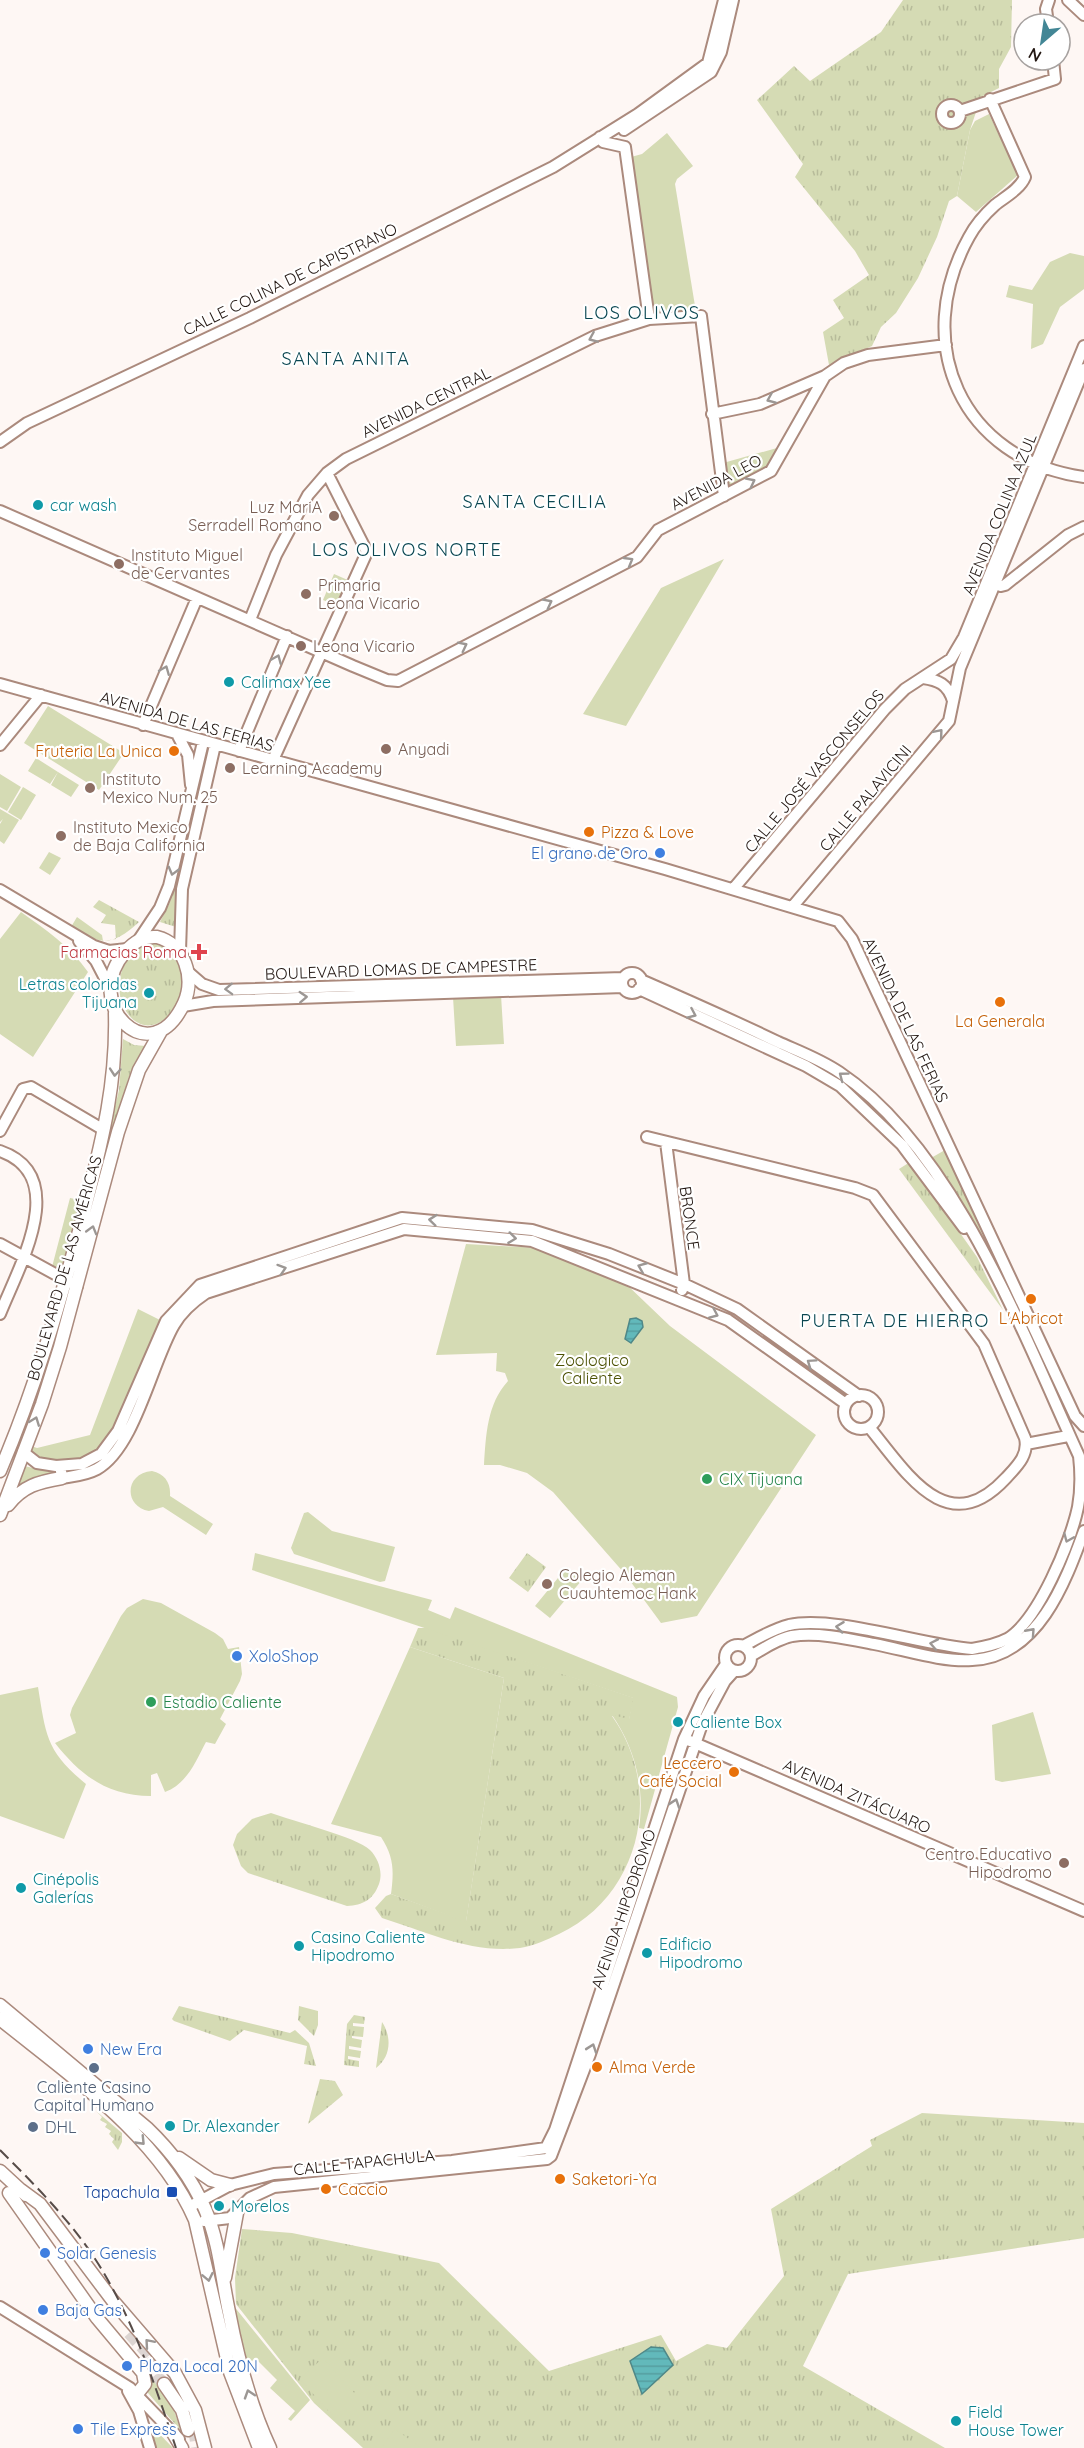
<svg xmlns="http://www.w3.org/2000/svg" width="1084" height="2448" font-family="Quicksand,sans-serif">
	<defs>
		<pattern id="grass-tufts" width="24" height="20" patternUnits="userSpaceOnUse" patternTransform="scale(1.5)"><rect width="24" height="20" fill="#d5dbb4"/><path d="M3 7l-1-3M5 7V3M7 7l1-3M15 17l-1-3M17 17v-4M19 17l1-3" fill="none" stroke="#b7bb9a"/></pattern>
		<pattern id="water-rules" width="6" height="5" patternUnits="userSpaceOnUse" patternTransform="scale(1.5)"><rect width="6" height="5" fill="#62b9bb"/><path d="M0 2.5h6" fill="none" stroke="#559ea0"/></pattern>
	</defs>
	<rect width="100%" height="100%" fill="#fef7f4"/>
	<!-- grass -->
	<path fill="url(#grass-tufts)" d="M903,0H1012L1011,47L999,69V88L981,97L970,130L957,196L949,201L937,237L918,278L896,313L881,327L872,346L829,365L823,332L844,318L833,300L869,275L855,251L795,177L803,164L757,100L794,66L810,81L881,32Z
		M198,800L175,904L176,927L160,922L170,902Z
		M99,900L139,922C113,946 101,946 71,927L77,917L102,935L103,941L116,939L115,925L101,923L106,915L93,907Z
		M161,938L184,967C183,976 183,986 181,995C179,1003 172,1012 166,1018C126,1052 87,959 161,938Z
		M123,1039L134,1045L146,1046L135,1062L128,1079L85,1249V1230L119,1090Z
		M945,1150L986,1242L931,1158Z
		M910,1162L977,1257L1003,1310L899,1169Z
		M24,1466L42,1470H76L41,1477L19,1485L17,1481Z
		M527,1553L546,1567L528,1592L509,1578Z
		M418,1628H428L634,1698L629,1720L612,1716C664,1789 642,1895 559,1934C546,1940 534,1946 520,1948C472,1954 427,1932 382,1918L375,1908L386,1896L391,1894L466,1921L504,1678L410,1647Z
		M271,1813C292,1821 357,1837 370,1850C379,1859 383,1873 379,1884C373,1900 363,1905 347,1906L248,1873L241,1866L233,1845L237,1834L252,1819Z
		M179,2006L290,2033L295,2030L309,2043L316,2066L304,2064L307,2046L244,2030L230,2041L174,2021L172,2019Z
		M299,2006L318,2011V2025L314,2036L298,2020Z
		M354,2015L365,2017L364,2024L353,2023V2026L364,2027L363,2037L352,2036V2038L362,2040L361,2048L349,2046V2049L361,2051L360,2058L348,2056V2059L359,2061V2067L344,2065L347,2024Z
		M382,2022C392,2037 391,2057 376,2068Z
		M320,2079L335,2081L343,2095L308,2124Z
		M96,2111L122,2133V2142L118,2150L112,2142L114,2139L109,2134L111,2131L105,2127L107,2124L100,2120L102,2117Z
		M922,2113L1084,2123V2238L848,2274L803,2366L945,2448H363L314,2403L236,2304L235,2278L242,2229L292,2233L439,2263L549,2371L661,2335L676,2361L707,2344L727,2348L784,2276L771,2209L872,2146L870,2140Z
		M148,2374L171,2402L181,2431L148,2393Z"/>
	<!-- green -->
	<path fill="#d5dbb4" d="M989,114L1018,175L976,212L957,196L970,130L975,121Z
		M667,133L693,166L677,179L675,184L696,312L651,315L631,157L642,154Z
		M1070,253L1084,256V289L1060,307L1043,344L1031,349L1033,304L1006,297L1009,285L1032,290L1050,262Z
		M777,448L775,463L726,493L723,463Z
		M724,559L626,726L583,714L661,588Z
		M334,574L350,581L339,607L323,600Z
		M48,706L124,753L99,790L24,743Z
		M36,758L58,772L50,784L28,771Z
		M58,772L79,785L71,797L51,785Z
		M0,774L21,787L7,811L0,807Z
		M23,787L36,795L21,820L8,812Z
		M0,809L19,820L4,844L0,841V824L3,819L0,822Z
		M49,852L61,858L50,875L39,868Z
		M21,912C46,930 70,946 88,972L33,1057L0,1034V939Z
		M501,995L504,1044L456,1046L453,997Z
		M70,1198L80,1200L61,1271L52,1267Z
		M466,1244L539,1248L624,1282L670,1326L816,1435L697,1616L661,1623L625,1574L553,1492L527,1473L500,1465H484C486,1435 487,1404 508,1381L505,1373L496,1371L497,1353L436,1355Z
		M138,1309L160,1320L112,1431C94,1461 67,1465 34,1458L29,1452L31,1446L37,1448L90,1435Z
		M152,1471C165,1474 171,1483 170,1496L213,1524L206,1535L163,1507L149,1511C123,1506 125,1473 152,1471Z
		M308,1512L332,1531L395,1547L385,1581L380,1582L294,1554L291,1548L304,1513Z
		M255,1553L432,1600L428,1610L450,1619L455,1607L677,1697L678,1707L644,1829L639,1828C645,1788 635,1748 612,1715L629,1719L633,1698L252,1570Z
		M567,1567L582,1580L550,1618L535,1606Z
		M143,1599L161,1603L215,1633L223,1639L228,1649L239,1647L242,1674L240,1681L220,1719L226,1724L215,1744L206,1742C196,1761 187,1784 165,1792L157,1773L151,1775V1796C108,1796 81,1776 55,1743L76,1733L70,1715L72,1708L121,1616L127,1608Z
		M410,1647L504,1678L466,1922L391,1894C394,1871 394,1857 381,1837L331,1824Z
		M38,1687C46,1736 46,1751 86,1784L64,1839L0,1816V1695Z
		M1033,1712L1051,1774L1002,1782L995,1780L992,1725Z
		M258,2265L272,2282L270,2286L259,2285L249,2276V2270Z
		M233,2305L310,2400L291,2421L288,2419L295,2411L270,2388L277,2380L255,2358L248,2365Z
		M323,2358L356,2395L332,2415L300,2379Z
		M148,2422L173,2448H155Z
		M395,2429L421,2448H381Z"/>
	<!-- water -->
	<path fill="url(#water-rules)" stroke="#4f8888" stroke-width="1.5" d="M636,1318L642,1321L643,1327L631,1343L625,1339L630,1319Z
		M651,2347L663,2348L673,2365L642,2394L630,2361Z"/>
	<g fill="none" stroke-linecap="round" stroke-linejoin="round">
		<!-- primary-tunnel -->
		<path stroke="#ddd5d2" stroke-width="12" stroke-dasharray="12 6" stroke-linecap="butt" d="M129,2333L158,2365
			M144,2361L164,2384
			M194,2429L197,2448"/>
		<!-- secondary casing -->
		<g stroke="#ab8a7d" stroke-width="14">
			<path id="secondary" d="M1068,0L1084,15
				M1048,24L1046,9L1049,0
				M990,99L1025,177C1020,189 1005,197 995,205C985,214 976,224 969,237C910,343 961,460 1084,477
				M942 114a9 9 0 1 1 18 0a9 9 0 1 1-18 0Z
				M960,111L1055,79L1053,60
				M624,130L711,72L721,52L733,0
				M600,137L603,142L625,147
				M625,147L649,319
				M712,414L760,404L825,376L844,363L868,355L946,345
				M0,442L27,423L250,318L553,167L638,114L708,63L724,0
				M0,511L353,666L387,680L398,681L637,557L658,530L771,471L825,376
				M991,582L1001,586L1005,585L1068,535L1084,527
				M250,620L276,555L308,495L327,473L346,459L595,336L649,319L701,316L724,496
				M923,678C938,680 948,684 953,701
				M0,684L665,869L838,921L852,939L1075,1416L1084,1426
				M143,725L197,598
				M177,734L188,755L191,785
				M0,745L41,695
				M239,751L287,636
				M273,760L367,552L327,473
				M734,888L885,709L905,689L951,659L964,637L1084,346
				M0,890L94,946L109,951L127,949
				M793,906L949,721L960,668L1084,369
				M79,941L96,961L110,988
				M138,941L160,908L169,886L203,742
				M180,951L182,889L215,745
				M187,971L202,984L219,990L623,978
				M622 983a10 10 0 1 1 20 0a10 10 0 1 1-20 0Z
				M641,980C687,1000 732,1020 778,1042C798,1051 820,1059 839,1072C954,1149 1023,1334 1079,1456C1081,1473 1081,1490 1078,1507C1071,1541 1038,1621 1007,1639C996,1645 984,1647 972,1649C922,1645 834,1615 789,1625C773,1629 758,1638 743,1646
				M639,989L806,1066L840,1086L902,1145L964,1228
				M183,1006L213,1001L623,987
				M0,1131L23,1089L31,1087L104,1130
				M647,1137L855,1188L873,1195L984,1344L1025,1438C1029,1455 1017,1466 1006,1478C947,1542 906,1472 869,1427
				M666,1142L684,1284L682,1290
				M0,1151C72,1176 18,1268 0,1314
				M0,1244L77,1286
				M844 1412a17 17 0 1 1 34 0a17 17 0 1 1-34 0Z
				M1026,1444L1068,1436
				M23,1452L37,1463L56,1466L82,1464L101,1454L118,1431L166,1321L200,1285L402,1218L532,1230L609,1254L684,1284L737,1309L859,1396
				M61,1471L62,1478C74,1476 86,1475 97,1469C135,1448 152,1362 174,1325C182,1311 194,1301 206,1293L404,1229L532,1241L728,1320L846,1404
				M725 1658a13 13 0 1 1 26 0a13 13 0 1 1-26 0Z
				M751,1656C764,1648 778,1639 792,1636C818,1632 849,1639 874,1644C906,1650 940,1662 972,1660C1038,1657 1065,1583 1084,1531
				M690,1741L1084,1911
				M189,2207L230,2185L274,2174L452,2161L546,2148L555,2130L684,1739L704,1696L726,1664
				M204,2221L230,2218L250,2198L274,2187L547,2159L551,2156L590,2054L702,1724L725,1681L734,1671
				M0,2307L130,2388L179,2439
				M128,2391L139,2411L150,2448"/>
		</g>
		<!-- primary casing -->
		<g stroke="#ab8a7d" stroke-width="15">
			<path id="primary" d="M157,937C185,944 195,978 184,1003C151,1075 80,1004 125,952C134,942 143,936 157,937Z
				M0,1471C35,1389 59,1306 82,1220C100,1148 117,1088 115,1013
				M8,1505C23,1486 38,1482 62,1478
				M0,1515L42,1404L60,1347L118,1132L139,1070L161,1031
				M0,2005L147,2128C171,2151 192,2179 205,2209C219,2241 222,2279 229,2312C238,2359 250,2405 270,2448
				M0,2019C69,2075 159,2136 195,2220L230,2372L259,2448
				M179,2158L211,2180L230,2185
				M0,2171L26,2195
				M21,2190L40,2204L113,2301L175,2373L195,2410L205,2448
				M9,2193L97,2318L143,2373L145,2384L137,2394
				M225,2278L237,2213
				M164,2384L182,2410L188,2430
				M173,2433L182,2448"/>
		</g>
		<!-- secondary -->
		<use href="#secondary" stroke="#fff" stroke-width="10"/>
		<!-- primary -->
		<use href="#primary" stroke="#fff" stroke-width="12"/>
		<!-- rail -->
		<path stroke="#574c48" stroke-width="2" stroke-dasharray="12 6" stroke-linecap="butt" d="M0,2150C38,2188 78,2228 105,2275C137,2330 156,2388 176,2448"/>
	</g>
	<!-- one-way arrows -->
	<defs><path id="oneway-chevron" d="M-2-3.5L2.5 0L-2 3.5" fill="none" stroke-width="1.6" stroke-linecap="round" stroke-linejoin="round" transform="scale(1.5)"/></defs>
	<g stroke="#9c9794">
		<use href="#oneway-chevron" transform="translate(593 338) rotate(157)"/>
		<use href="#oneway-chevron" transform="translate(771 399) rotate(157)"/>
		<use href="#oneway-chevron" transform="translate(751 482) rotate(-27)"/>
		<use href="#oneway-chevron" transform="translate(629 561) rotate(-30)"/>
		<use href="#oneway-chevron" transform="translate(548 603) rotate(-27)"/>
		<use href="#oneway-chevron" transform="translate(463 646) rotate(-27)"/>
		<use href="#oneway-chevron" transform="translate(277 659) rotate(-67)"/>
		<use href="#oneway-chevron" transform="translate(165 670) rotate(-68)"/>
		<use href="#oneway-chevron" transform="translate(939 733) rotate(-50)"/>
		<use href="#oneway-chevron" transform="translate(173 871) rotate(105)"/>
		<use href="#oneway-chevron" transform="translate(229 989) rotate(178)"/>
		<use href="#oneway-chevron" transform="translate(303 997) rotate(-3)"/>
		<use href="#oneway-chevron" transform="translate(692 1014) rotate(24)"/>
		<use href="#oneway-chevron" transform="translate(115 1072) rotate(95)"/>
		<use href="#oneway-chevron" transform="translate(843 1076) rotate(-143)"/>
		<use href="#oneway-chevron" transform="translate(433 1220) rotate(-174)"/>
		<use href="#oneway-chevron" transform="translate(92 1230) rotate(-74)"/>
		<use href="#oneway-chevron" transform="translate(512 1238) rotate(7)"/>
		<use href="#oneway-chevron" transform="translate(642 1267) rotate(-158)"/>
		<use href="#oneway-chevron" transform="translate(282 1269) rotate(-18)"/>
		<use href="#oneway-chevron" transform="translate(714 1314) rotate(24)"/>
		<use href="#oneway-chevron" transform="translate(811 1363) rotate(-145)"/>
		<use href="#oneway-chevron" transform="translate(35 1421) rotate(-69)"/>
		<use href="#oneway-chevron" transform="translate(1068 1538) rotate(113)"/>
		<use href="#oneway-chevron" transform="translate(840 1627) rotate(-173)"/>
		<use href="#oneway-chevron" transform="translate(1031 1632) rotate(-48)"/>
		<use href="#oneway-chevron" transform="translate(934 1644) rotate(-169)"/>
		<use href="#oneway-chevron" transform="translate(675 1803) rotate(-71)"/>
		<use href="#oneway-chevron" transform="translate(592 2048) rotate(-71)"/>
		<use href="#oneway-chevron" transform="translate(141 2141) rotate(46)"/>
		<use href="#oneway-chevron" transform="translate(208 2277) rotate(78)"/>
		<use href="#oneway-chevron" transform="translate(149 2343) rotate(-131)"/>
		<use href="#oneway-chevron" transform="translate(249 2394) rotate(-108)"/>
	</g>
	<!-- markers -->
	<g fill="#0f9aa8" stroke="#fff" stroke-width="2">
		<circle cx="38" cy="505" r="6"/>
		<circle cx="229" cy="682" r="6"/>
		<circle cx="149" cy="993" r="6"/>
		<circle cx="678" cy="1722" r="6"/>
		<circle cx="21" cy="1888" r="6"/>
		<circle cx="299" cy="1946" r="6"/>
		<circle cx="647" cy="1953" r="6"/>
		<circle cx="170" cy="2126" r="6"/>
		<circle cx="219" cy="2206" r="6"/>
		<circle cx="956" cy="2421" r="6"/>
	</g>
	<g fill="#8d6e63" stroke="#fff" stroke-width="2">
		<circle cx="334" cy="516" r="6"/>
		<circle cx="119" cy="564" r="6"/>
		<circle cx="306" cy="594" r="6"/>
		<circle cx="301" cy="646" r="6"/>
		<circle cx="386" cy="749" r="6"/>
		<circle cx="230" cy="768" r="6"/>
		<circle cx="90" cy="788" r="6"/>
		<circle cx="61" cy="836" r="6"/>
		<circle cx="547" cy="1584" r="6"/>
		<circle cx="1064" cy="1863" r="6"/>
	</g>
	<g fill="#e8710a" stroke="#fff" stroke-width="2">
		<circle cx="174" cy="751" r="6"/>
		<circle cx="589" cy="832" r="6"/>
		<circle cx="1000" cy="1002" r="6"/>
		<circle cx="1031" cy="1299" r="6"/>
		<circle cx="734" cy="1772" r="6"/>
		<circle cx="597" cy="2067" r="6"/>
		<circle cx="560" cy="2179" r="6"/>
		<circle cx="326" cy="2189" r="6"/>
	</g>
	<g fill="#3f7fe0" stroke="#fff" stroke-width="2">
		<circle cx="660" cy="853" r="6"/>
		<circle cx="237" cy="1656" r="6"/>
		<circle cx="88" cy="2049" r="6"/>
		<circle cx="45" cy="2253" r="6"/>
		<circle cx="43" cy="2310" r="6"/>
		<circle cx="127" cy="2366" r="6"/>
		<circle cx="78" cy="2429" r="6"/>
	</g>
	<path fill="#e0444e" stroke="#fff" stroke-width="2" d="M196 943h6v6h6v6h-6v6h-6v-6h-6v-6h6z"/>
	<g fill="#2e9e5b" stroke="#fff" stroke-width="2">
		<circle cx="707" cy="1479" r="6"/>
		<circle cx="151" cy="1702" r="6"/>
	</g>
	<g fill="#5c6f8a" stroke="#fff" stroke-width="2">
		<circle cx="94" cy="2068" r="6"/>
		<circle cx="33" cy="2127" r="6"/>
	</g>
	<rect fill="#1a4fb4" stroke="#fff" stroke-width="2" x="166" y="2186" width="12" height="12" rx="3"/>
	<g text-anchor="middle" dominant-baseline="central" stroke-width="4.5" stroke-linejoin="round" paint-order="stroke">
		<!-- street labels -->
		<g font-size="16" fill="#231712" stroke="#fff">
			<text transform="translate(290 279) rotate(-26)">CALLE COLINA DE CAPISTRANO</text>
			<text transform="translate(426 402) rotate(-26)">AVENIDA CENTRAL</text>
			<text transform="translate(716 482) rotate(-28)">AVENIDA LEO</text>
			<text transform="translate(999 514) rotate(-68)">AVENIDA COLINA AZUL</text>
			<text transform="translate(187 721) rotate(16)">AVENIDA DE LAS FERIAS</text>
			<text transform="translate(814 771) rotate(-50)">CALLE JOSÉ VASCONSELOS</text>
			<text transform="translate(865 798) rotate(-50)">CALLE PALAVICINI</text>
			<text transform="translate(401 969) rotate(-2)">BOULEVARD LOMAS DE CAMPESTRE</text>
			<text transform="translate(906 1020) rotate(65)">AVENIDA DE LAS FERIAS</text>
			<text transform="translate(690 1218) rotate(82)">BRONCE</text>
			<text transform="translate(64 1268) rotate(-74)">BOULEVARD DE LAS AMÉRICAS</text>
			<text transform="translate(857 1796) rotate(24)">AVENIDA ZITÁCUARO</text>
			<text transform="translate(623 1909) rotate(-71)">AVENIDA HIPÓDROMO</text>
			<text transform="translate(364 2162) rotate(-6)">CALLE TAPACHULA</text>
		</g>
		<!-- culture labels -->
		<g font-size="16" fill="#0d838f" stroke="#fff" text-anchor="start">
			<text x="50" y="505">car wash</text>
			<text x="241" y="682">Calimax Yee</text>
			<text x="137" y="984" text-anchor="end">Letras coloridas<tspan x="137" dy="18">Tijuana</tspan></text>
			<text x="690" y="1722">Caliente Box</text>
			<text x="33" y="1879">Cinépolis<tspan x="33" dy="18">Galerías</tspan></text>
			<text x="311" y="1937">Casino Caliente<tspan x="311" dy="18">Hipodromo</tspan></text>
			<text x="659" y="1944">Edificio<tspan x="659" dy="18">Hipodromo</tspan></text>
			<text x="182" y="2126">Dr. Alexander</text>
			<text x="231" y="2206">Morelos</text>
			<text x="968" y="2412">Field<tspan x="968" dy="18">House Tower</tspan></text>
		</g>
		<!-- education labels -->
		<g font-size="16" fill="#785e54" stroke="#fff" text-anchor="start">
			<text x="322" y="507" text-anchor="end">Luz MariA<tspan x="322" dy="18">Serradell Romano</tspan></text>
			<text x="131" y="555">Instituto Miguel<tspan x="131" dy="18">de Cervantes</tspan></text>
			<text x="318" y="585">Primaria<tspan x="318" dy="18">Leona Vicario</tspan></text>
			<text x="313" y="646">Leona Vicario</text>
			<text x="398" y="749">Anyadi</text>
			<text x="242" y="768">Learning Academy</text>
			<text x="102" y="779">Instituto<tspan x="102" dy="18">Mexico Num. 25</tspan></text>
			<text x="73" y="827">Instituto Mexico<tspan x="73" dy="18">de Baja California</tspan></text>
			<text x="559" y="1575">Colegio Aleman<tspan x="559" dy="18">Cuauhtemoc Hank</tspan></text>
			<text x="1052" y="1854" text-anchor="end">Centro Educativo<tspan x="1052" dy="18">Hipodromo</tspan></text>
		</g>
		<!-- food labels -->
		<g font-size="16" fill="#c56008" stroke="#fff" text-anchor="start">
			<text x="162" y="751" text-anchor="end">Fruteria La Unica</text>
			<text x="601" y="832">Pizza &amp; Love</text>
			<text x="1000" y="1021" text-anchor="middle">La Generala</text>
			<text x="1031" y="1318" text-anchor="middle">L'Abricot</text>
			<text x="722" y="1763" text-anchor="end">Leccero<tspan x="722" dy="18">Café Social</tspan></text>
			<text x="609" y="2067">Alma Verde</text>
			<text x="572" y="2179">Saketori-Ya</text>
			<text x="338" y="2189">Caccio</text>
		</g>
		<!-- shop labels -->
		<g font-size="16" fill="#366cbe" stroke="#fff" text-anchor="start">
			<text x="648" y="853" text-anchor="end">El grano de Oro</text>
			<text x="249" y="1656">XoloShop</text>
			<text x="100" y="2049">New Era</text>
			<text x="57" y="2253">Solar Genesis</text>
			<text x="55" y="2310">Baja Gas</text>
			<text x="139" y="2366">Plaza Local 20N</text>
			<text x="90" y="2429">Tile Express</text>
		</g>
		<!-- health labels -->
		<g font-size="16" fill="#be3a42" stroke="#fff" text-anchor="end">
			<text x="187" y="952">Farmacias Roma</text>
		</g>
		<!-- park labels -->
		<g font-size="16" fill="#4c5104" stroke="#fff">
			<text x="592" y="1360">Zoologico<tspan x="592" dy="18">Caliente</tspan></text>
		</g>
		<!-- leisure labels -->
		<g font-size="16" fill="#27864d" stroke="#fff" text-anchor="start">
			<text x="719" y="1479">CIX Tijuana</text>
			<text x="163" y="1702">Estadio Caliente</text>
		</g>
		<!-- service labels -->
		<g font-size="16" fill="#4e5e75" stroke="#fff">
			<text x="94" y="2087">Caliente Casino<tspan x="94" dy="18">Capital Humano</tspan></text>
			<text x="45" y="2127" text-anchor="start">DHL</text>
		</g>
		<!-- transit labels -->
		<g font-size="16" fill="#164399" stroke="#fff" text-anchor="end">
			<text x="160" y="2192">Tapachula</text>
		</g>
		<!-- neighbourhood labels -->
		<g font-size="18" letter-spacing="1.5" fill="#094651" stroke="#fff">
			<text x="642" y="312">LOS OLIVOS</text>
			<text x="346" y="358">SANTA ANITA</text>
			<text x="535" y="501">SANTA CECILIA</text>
			<text x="407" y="549">LOS OLIVOS NORTE</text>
			<text x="895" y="1320">PUERTA DE HIERRO</text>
		</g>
	</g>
	<!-- north arrow -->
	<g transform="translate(1042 42) rotate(209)"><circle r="28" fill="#ffffff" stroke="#a7a2a0" stroke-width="1.5"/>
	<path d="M0-4.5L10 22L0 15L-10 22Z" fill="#428695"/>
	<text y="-9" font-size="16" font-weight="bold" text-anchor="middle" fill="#231712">N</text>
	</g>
</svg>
